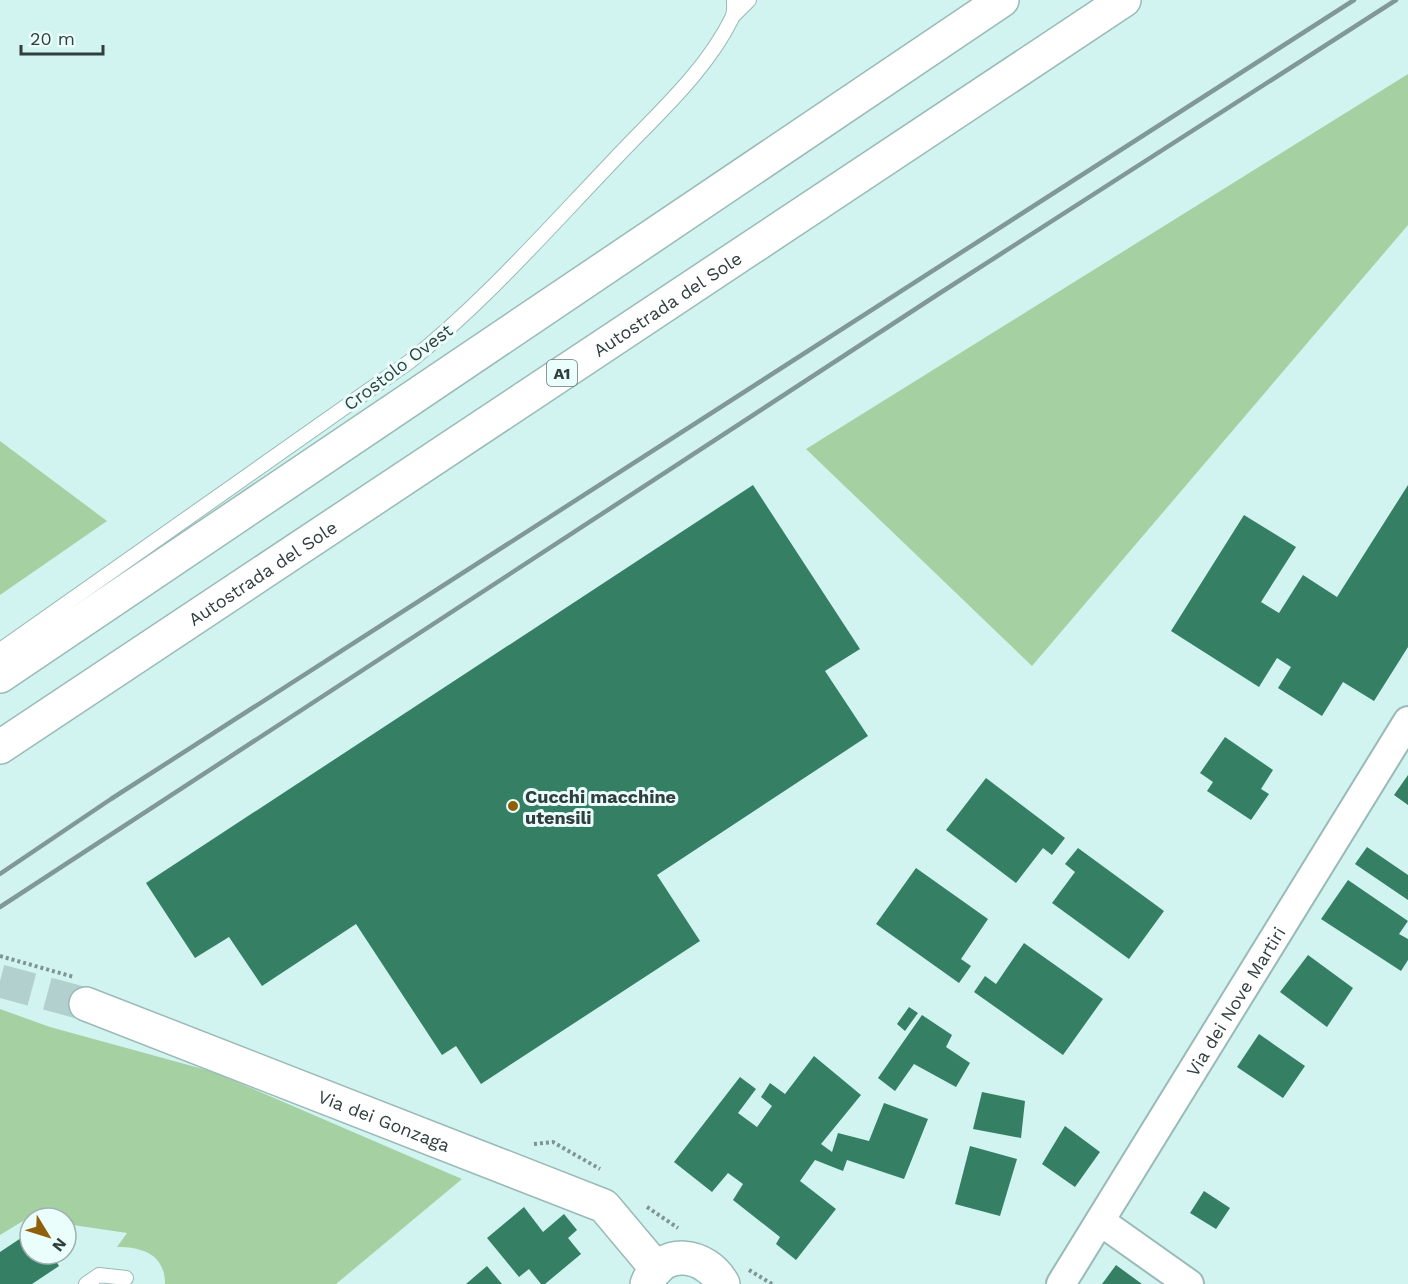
<svg xmlns="http://www.w3.org/2000/svg" width="1408" height="1284" font-family="'Work Sans',sans-serif">
	<rect width="100%" height="100%" fill="#d2f4f1"/>
	<!-- green -->
	<path fill="#a5d1a2" d="M1408,74V225L1032,666L806,449Z
		M0,441L107,521L0,595Z
		M0,1009L50,1027L214,1072L462,1179L336,1284H165C165,1254 142,1247 117,1247L127,1233L66,1224V1218H28L0,1235Z"/>
	<!-- building -->
	<path fill="#357f64" d="M753,485L860,649L825,671L868,736L657,875L700,941L481,1084L456,1046L442,1055L356,924L262,986L229,937L195,958L146,883Z
		M1408,485V647L1374,701L1343,682L1322,716L1278,688L1291,667L1277,658L1259,687L1171,631L1244,515L1296,547L1261,602L1279,613L1303,575L1337,597Z
		M1225,737L1273,770L1261,789L1269,794L1251,820L1207,791L1213,782L1200,773Z
		M1408,775V805L1394,795Z
		M986,778L1065,838L1052,855L1043,848L1016,883L946,830Z
		M1367,847L1408,875V900L1355,864Z
		M1078,848L1164,911L1129,959L1052,903L1075,872L1065,864Z
		M916,868L988,919L961,959L971,966L959,983L876,924Z
		M1348,880L1408,921L1399,934L1408,939V960L1401,971L1321,919Z
		M1024,943L1103,999L1063,1055L974,992L985,976L996,984Z
		M1308,955L1353,988L1327,1027L1280,992Z
		M909,1007L918,1013L905,1031L897,1024Z
		M922,1015L952,1035L946,1047L970,1063L956,1087L914,1064L895,1091L878,1078Z
		M1259,1034L1305,1066L1283,1098L1237,1067Z
		M814,1056L861,1095L821,1144L832,1152L838,1133L869,1141L884,1103L928,1119L904,1179L847,1160L843,1171L815,1160L800,1181L836,1209L796,1260L776,1244L780,1237L733,1200L743,1184L728,1173L712,1192L674,1162L740,1077L756,1089L738,1113L757,1127L772,1106L761,1097L770,1083L785,1094Z
		M982,1092L1025,1101L1021,1138L973,1129Z
		M1065,1126L1100,1152L1075,1187L1042,1164Z
		M970,1146L1017,1159L1000,1216L955,1204Z
		M1204,1191L1230,1208L1216,1229L1190,1213Z
		M524,1207L543,1232L564,1214L577,1230L568,1238L581,1254L545,1284H541L529,1269L519,1277L487,1238Z
		M30,1232V1254H52L59,1266L32,1284H0V1252Z
		M1116,1265L1142,1284H1102Z
		M487,1266L502,1284H466Z"/>
	<g fill="none" stroke-linecap="round" stroke-linejoin="round">
		<!-- secondary-tunnel -->
		<path stroke="#b2d0cd" stroke-width="33" stroke-dasharray="33 16" stroke-linecap="butt" d="M0,981L86,1004"/>
		<!-- lane casing -->
		<g stroke="#99bab7" stroke-width="16">
			<path id="lane" d="M734,15L749,0
				M0,650L409,362C484,302 547,230 613,161C654,117 705,73 732,18C735,12 734,6 734,0
				M86,1284L99,1275L126,1278"/>
		</g>
		<!-- street casing -->
		<g stroke="#99bab7" stroke-width="32">
			<g id="street">
				<path d="M1100,1221L1189,1284"/>
				<path id="s1" d="M1061,1284L1408,721"/>
			</g>
		</g>
		<!-- secondary casing -->
		<g stroke="#99bab7" stroke-width="36">
			<g id="secondary">
				<path id="s2" d="M86,1004L604,1206L657,1269"/>
				<path d="M647,1284C662,1246 706,1253 723,1284"/>
			</g>
		</g>
		<!-- highway casing -->
		<g stroke="#99bab7" stroke-width="36">
			<g id="highway">
				<path d="M0,676L1002,0"/>
				<path id="s3" d="M0,747L1124,0"/>
			</g>
		</g>
		<!-- path -->
		<path stroke="#7d9593" stroke-width="4" stroke-dasharray="3 3" stroke-linecap="butt" d="M0,956L74,977
			M534,1144L553,1142L600,1169
			M647,1207L678,1228
			M749,1270L772,1284"/>
		<!-- lane -->
		<use href="#lane" stroke="#fff" stroke-width="14"/>
		<!-- street -->
		<use href="#street" stroke="#fff" stroke-width="28"/>
		<!-- secondary -->
		<use href="#secondary" stroke="#fff" stroke-width="33"/>
		<!-- highway -->
		<use href="#highway" stroke="#fff" stroke-width="33"/>
		<!-- rail -->
		<path stroke="#809896" stroke-width="4.5" d="M0,874L111,799L1354,0
			M0,907L940,293L1396,0"/>
	</g>
	<!-- markers -->
	<circle fill="#8f5f0a" stroke="#eafefc" stroke-width="2" cx="513" cy="806" r="6"/>
	<g text-anchor="middle" dominant-baseline="central" stroke-width="6" stroke-linejoin="round" paint-order="stroke">
		<!-- shield labels -->
		<rect fill="#eafefc" stroke="#687876" stroke-width="1.5" x="547" y="360" width="30" height="26" rx="4.5"/>
		<g font-size="16" font-weight="bold" fill="#303e3d">
			<text x="562" y="373">A1</text>
		</g>
		<!-- street labels -->
		<g font-size="18" fill="#303e3d" stroke="#eafefc">
			<text stroke="none"><textPath href="#s3" startOffset="801">Autostrada del Sole</textPath></text>
			<text transform="translate(398 367) rotate(-37)">Crostolo Ovest</text>
			<text stroke="none"><textPath href="#s3" startOffset="315">Autostrada del Sole</textPath></text>
			<text stroke="none"><textPath href="#s1" startOffset="332">Via dei Nove Martiri</textPath></text>
			<text stroke="none"><textPath href="#s2" startOffset="320">Via dei Gonzaga</textPath></text>
		</g>
		<!-- poi labels -->
		<g font-size="18" font-weight="bold" fill="#303e3d" stroke="#eafefc" text-anchor="start">
			<text x="525" y="796">Cucchi macchine<tspan x="525" dy="21">utensili</tspan></text>
		</g>
	</g>
	<!-- north arrow -->
	<g transform="translate(48 1236) rotate(128)"><circle r="28" fill="#eafefc" stroke="#a0b1b0" stroke-width="1.5"/>
	<path d="M0-4.5L10 22L0 15L-10 22Z" fill="#8f5f0a"/>
	<text y="-9" font-size="16" font-weight="bold" text-anchor="middle" fill="#303e3d">N</text>
	</g>
	<!-- scale -->
	<path d="M21 45v9h82v-9" fill="none" stroke="#303e3d" stroke-width="3"/>
	<text x="30" y="45" font-size="18" fill="#303e3d" stroke="#eafefc" stroke-width="4.5" paint-order="stroke">20 m</text>
</svg>
